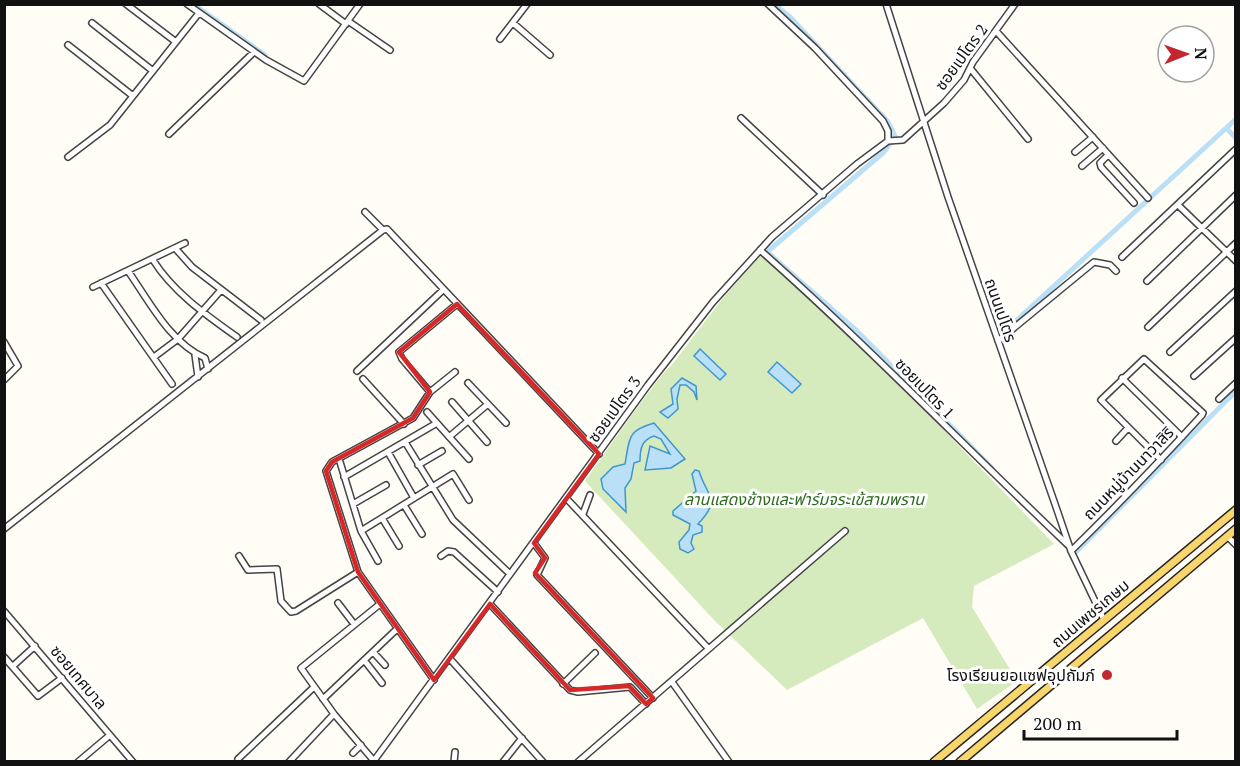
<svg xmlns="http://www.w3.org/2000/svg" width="1240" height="766" font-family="'PT Serif','Noto Sans Thai',serif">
	<rect width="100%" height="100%" fill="#fffdf5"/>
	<!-- park -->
	<path fill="#d5ebbd" d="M762,254L899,384L1054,544L974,586L972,607L1017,681L977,709L923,618L787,690L715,621L585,481C597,465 662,370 671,366L722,299Z"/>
	<!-- water -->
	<path fill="#b9e0f7" stroke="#3f96cf" stroke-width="1.5" d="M700,349L726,374L720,380L694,356Z
		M777,362L801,384L792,393L768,372Z
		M682,378L696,386L697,400L694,392L686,385H680L677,399L678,409L668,418L660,412L673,404L671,389Z
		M654,423L685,459L671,468L645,470L650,446L670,454L661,439L654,436C642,440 640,448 640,461L634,463L631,479L625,488L626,512L603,489L601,479L613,467L625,464C630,437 627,431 654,423Z
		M695,470L699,471C707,497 722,499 698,524L702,526V532L693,535L691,543L694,549L688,553L680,549L679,542L689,530L690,524L673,515V511L696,491L692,474Z"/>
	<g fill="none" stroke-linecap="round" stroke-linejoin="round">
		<!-- canal -->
		<path stroke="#b9e0f7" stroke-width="5" d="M193,4L265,55
			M774,4L790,17L888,122L895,136L884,152L767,252L858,332L992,468
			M1227,129L1236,138
			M1005,331L1236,119
			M1070,547L1076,552L1236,391"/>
		<!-- minor casing -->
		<g stroke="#444" stroke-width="8">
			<path id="minor" d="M126,4L176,42
				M187,4L266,60L304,81L360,4
				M319,4L346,24
				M768,4L815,48L883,121L888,131V141
				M886,4L948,197L1056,507L1071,551L1104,620
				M348,21L390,50
				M92,23L153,71
				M513,23L550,55
				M996,31L1148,198
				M500,39L527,4
				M68,45L133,96
				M970,68L1028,139
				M741,118L823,195
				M169,134L254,52
				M1075,152L1093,137
				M1108,155L1100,163L1101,167L1134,203
				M68,157L110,125L199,13
				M1082,166L1103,148
				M1178,205L1236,261
				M365,212L383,230L387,229L599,454
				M175,248L192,267L261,320
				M760,250C866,344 965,447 1068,545
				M1122,257L1235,150
				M153,260C173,292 206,315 237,337
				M128,271C149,301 170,343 205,358L208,369
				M1147,281L1236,195
				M101,283L172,384
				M93,287L185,243
				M1148,327L1236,243
				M998,341L1094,262L1110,265L1116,271
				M4,342L18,366L4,380
				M1170,352L1236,291
				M195,355L198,377
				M154,357L178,339L221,290
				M357,371L443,290
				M1194,376L1236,338
				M1122,378L1182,437
				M363,379L404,424
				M468,383L506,423
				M430,392L402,359L399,352L457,304
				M1219,399L1236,383
				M452,402L487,442
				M427,412L469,459
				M449,437L488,404
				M1116,441L1128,428
				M405,442L453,520L510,574
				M388,452L414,498
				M340,462L361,531
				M418,465L442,451
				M344,477L437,423
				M566,498L708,648
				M353,504L386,485
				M404,505L422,534
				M583,514L590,495
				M382,518L399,546
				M4,529L383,230
				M1227,536L1236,545
				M534,543L545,558L537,575L653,698
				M1071,551C1116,507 1159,462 1202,415L1203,413L1144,359L1101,400L1161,460
				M239,556L248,570L277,569L281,601L291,612L296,611L358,572
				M441,556L448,551L454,552L498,592
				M378,561L361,531L453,474L469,500
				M338,603L354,624
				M490,604L570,690L578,692L630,687L646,704
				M4,611L133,762
				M373,652L385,665
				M4,657L38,696L62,678
				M450,659L543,762
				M364,660L382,683
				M13,666L35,646
				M434,680L358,572L326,471L332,462L413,418L430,392L455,372
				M672,682L729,762
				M563,684L595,653
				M323,699L397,629
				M353,753L361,745
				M238,759L313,688
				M374,761L334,714L301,668L380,604
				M78,762L110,735
				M289,762L334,714
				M373,762L648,385L713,302L772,237L857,164L888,141L903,140L944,103L964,80L973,62L1015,4
				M454,762L455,752
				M503,762L522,738
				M578,762L845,531"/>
		</g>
		<!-- major casing -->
		<g stroke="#222" stroke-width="10">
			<path id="major" d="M934,762L1236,510
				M960,762L1236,529"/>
		</g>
		<!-- minor -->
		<use href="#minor" stroke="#fff" stroke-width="5"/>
		<!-- major -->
		<use href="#major" stroke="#f9d66b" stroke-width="7"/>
	</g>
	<!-- marked area -->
	<path fill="none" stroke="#d62828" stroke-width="4.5" stroke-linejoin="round" d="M457,304L599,454L534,543L545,558L535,573L653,698L646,704L629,686L570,690L490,604L434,680L358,572L326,471L332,462L413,418L430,392L399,352Z"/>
	<!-- markers -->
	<circle fill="#c4262e" stroke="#fff" stroke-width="2" cx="1107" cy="675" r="6"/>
	<g text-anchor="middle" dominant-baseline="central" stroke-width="6" stroke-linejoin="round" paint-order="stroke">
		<!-- street labels -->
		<g font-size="16" fill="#111" stroke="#fff">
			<text transform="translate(961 57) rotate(-54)">ซอยเปโตร 2</text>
			<text transform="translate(1001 310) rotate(71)">ถนนเปโตร</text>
			<text transform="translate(925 388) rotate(46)">ซอยเปโตร 1</text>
			<text transform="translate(614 409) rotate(-54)">ซอยเปโตร 3</text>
			<text transform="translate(1128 473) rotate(-46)">ถนนหมู่บ้านนาวาสิริ</text>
			<text transform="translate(1090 613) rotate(-40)">ถนนเพชรเกษม</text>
			<text transform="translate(79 677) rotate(50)">ซอยเทศบาล</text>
		</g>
		<!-- park labels -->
		<g font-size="16" font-style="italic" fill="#2f6b1f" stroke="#fff">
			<text x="804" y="499">ลานแสดงช้างและฟาร์มจระเข้สามพราน</text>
		</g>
		<!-- poi labels -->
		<g font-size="16" fill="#111" stroke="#fff" text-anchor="end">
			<text x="1095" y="675">โรงเรียนยอแซฟอุปถัมภ์</text>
		</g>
	</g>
	<!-- border -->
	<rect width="1240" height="766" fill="none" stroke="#111111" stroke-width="12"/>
	<!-- north arrow -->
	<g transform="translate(1186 54) rotate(89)"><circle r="28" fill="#ffffff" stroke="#a0a0a0" stroke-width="1.5"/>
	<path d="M0-4.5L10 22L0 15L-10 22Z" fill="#c4262e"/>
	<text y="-9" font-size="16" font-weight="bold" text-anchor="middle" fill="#111111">N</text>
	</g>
	<!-- scale -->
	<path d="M1024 730v9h153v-9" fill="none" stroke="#111111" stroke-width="3"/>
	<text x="1033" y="730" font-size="18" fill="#111111" stroke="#ffffff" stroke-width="4.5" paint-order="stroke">200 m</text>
</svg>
